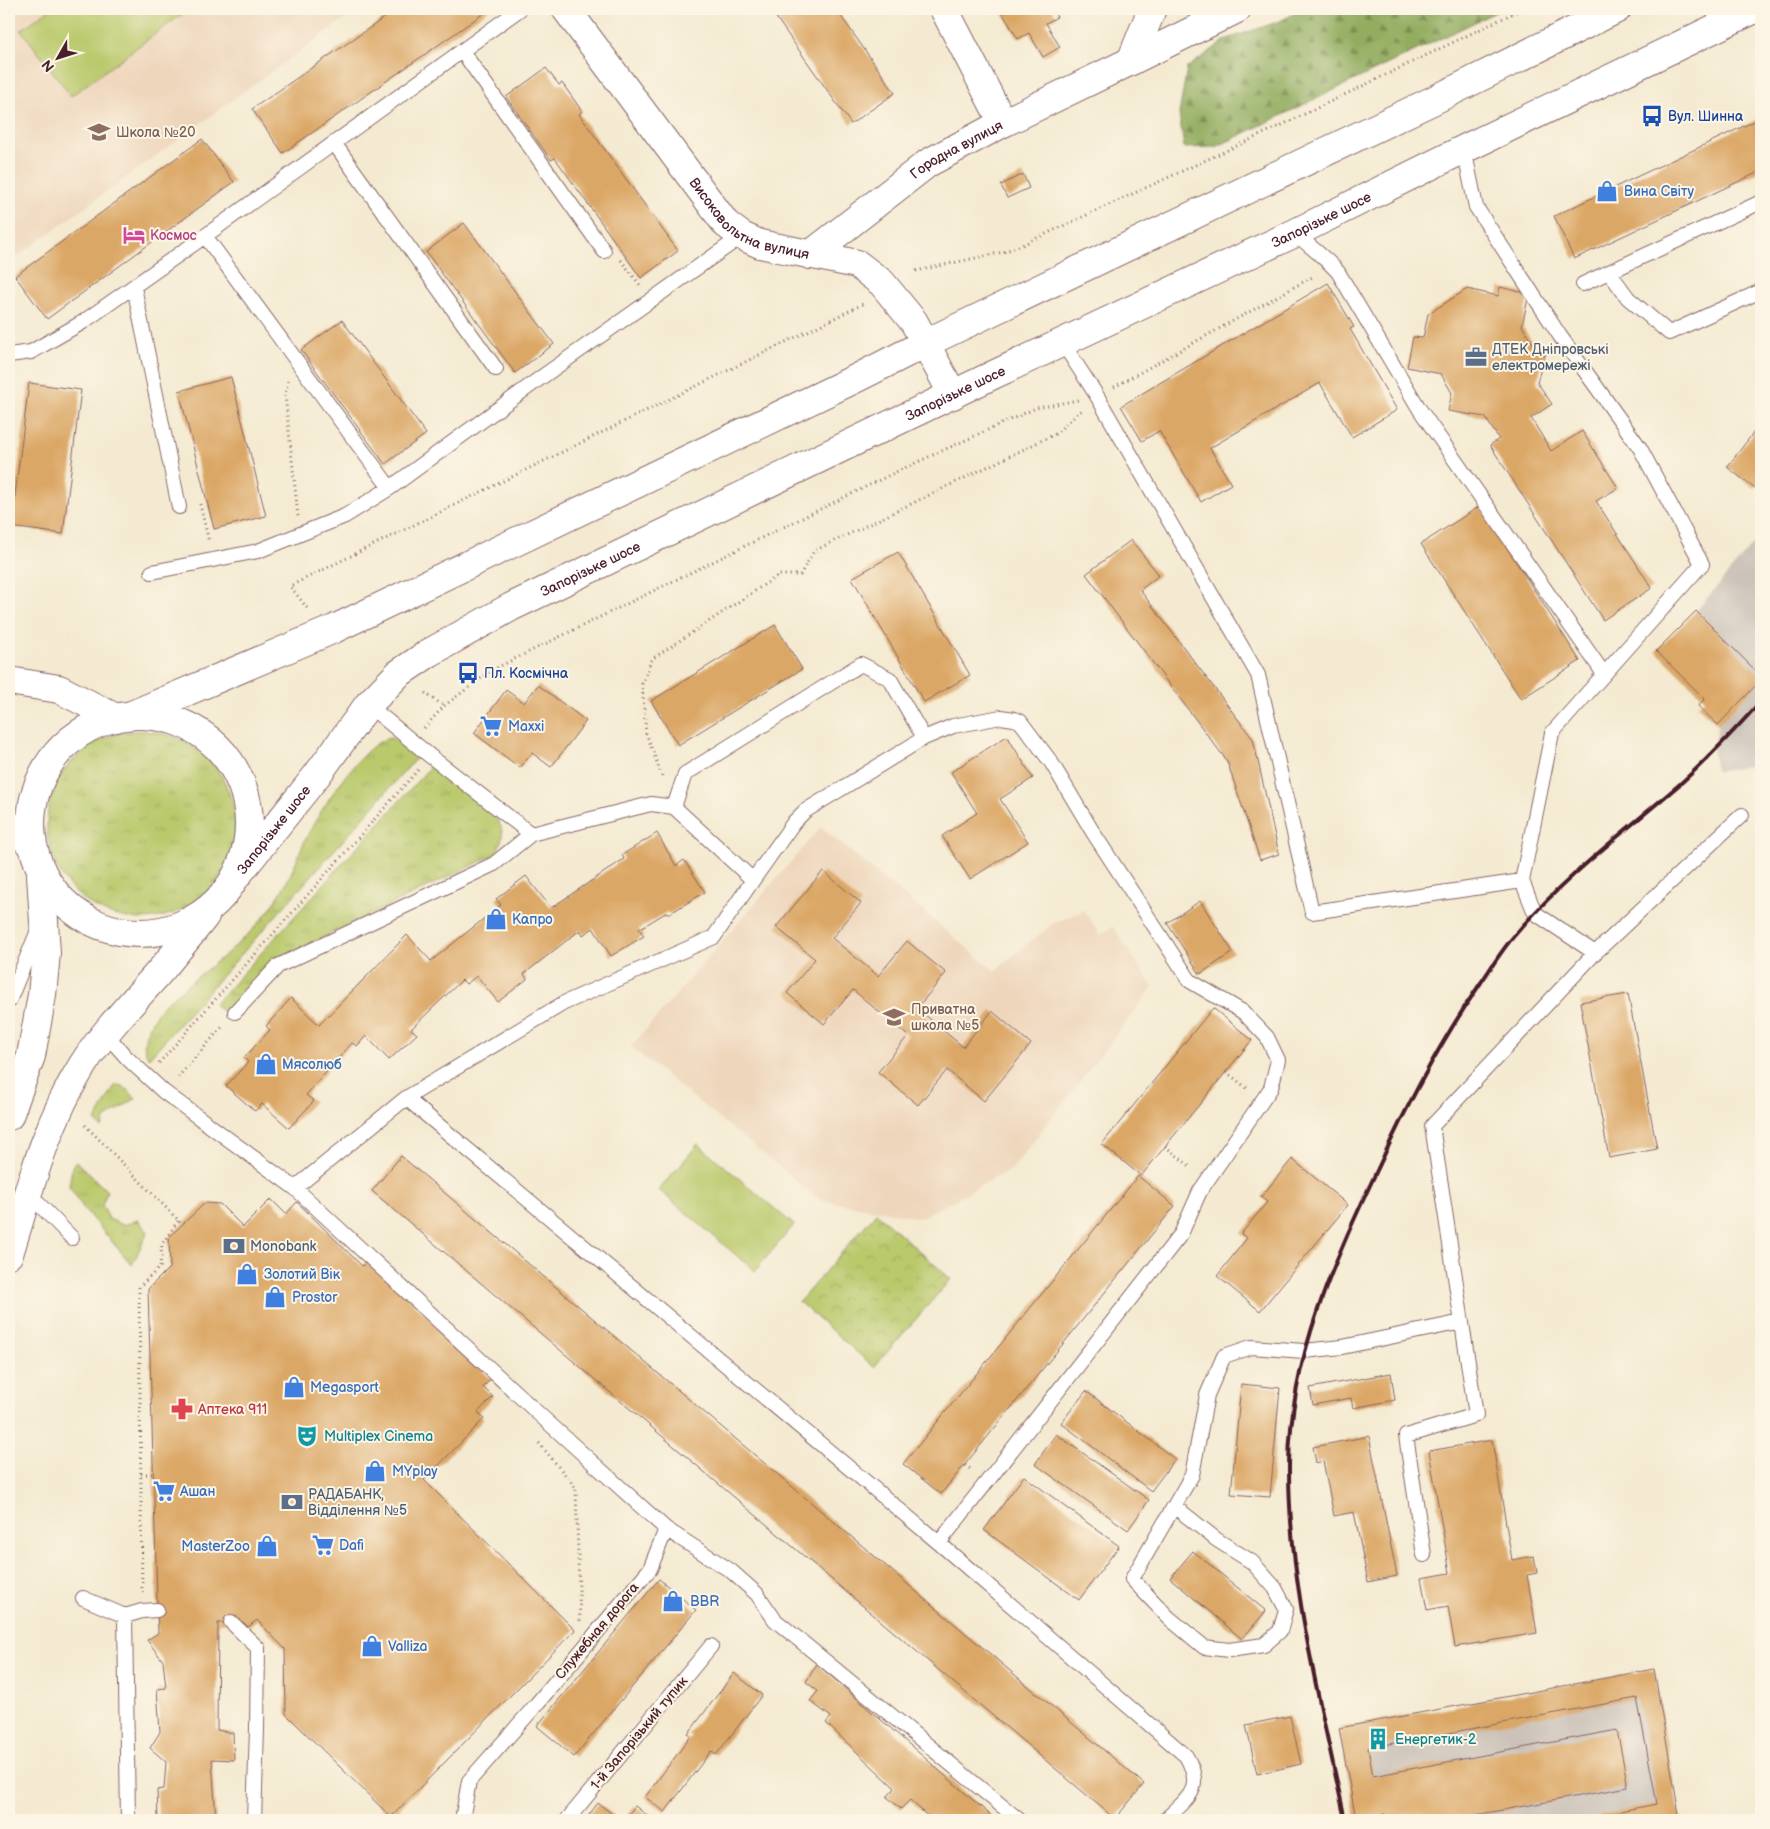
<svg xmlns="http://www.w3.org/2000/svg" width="1770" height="1829" font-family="'Balsamiq Sans',sans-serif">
	<defs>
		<pattern id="grass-tufts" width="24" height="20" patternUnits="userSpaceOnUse" patternTransform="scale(1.25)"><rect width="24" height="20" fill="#bac96c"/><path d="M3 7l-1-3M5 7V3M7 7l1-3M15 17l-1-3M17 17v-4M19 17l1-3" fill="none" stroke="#a1ac5e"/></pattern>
		<pattern id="forest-firs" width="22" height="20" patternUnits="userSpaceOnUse" patternTransform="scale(1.25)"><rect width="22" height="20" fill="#93ad60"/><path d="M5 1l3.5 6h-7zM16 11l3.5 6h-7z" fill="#7a8c4f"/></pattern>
		<pattern id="park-crowns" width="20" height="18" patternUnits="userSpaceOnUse" patternTransform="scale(1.25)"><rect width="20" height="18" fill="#bac96c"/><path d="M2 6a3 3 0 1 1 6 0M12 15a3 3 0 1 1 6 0" fill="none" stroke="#a1ac5e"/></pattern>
	</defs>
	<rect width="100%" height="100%" fill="#fcf5e5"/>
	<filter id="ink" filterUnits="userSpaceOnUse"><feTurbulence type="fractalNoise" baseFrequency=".02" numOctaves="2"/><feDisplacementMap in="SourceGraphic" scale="10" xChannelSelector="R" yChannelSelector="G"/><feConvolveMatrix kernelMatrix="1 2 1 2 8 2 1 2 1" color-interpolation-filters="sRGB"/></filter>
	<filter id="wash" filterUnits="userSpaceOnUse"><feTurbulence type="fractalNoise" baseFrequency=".0096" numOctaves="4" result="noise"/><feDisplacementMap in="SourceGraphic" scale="20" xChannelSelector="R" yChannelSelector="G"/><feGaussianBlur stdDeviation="1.12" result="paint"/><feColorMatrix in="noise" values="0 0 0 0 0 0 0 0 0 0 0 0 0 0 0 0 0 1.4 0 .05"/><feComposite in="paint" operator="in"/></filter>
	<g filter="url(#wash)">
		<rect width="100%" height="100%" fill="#f4ead1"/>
		<!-- built -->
		<path fill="#eed6bb" d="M9,9H358L18,256L9,254Z
			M821,827L995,971L1052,924L1084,910L1100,935L1113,927L1153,987L1012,1169L920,1218L820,1200L631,1047Z"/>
		<!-- industrial -->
		<path fill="#ccc2b9" d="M1761,535V676L1696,611Z
			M1761,680V764L1716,772L1713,753L1718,725Z
			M1654,1669L1680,1820H1356L1339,1728Z"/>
		<!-- grass -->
		<path fill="url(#grass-tufts)" stroke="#82744c" d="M47 825a94 94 0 1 1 188 0a94 94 0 1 1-188 0Z
			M390,738L406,745L420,754L149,1058C137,1043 151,1023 160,1008C204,968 259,938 286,883C294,869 299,853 306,838C318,814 363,741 390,738Z
			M433,764C449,777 500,812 502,831C503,840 499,846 496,854L276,960L225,1013L214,1005Z
			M117,1085L123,1086L136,1098L105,1119L102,1128L95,1121L114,1087Z
			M76,1161L107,1191L102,1205L109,1219L123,1225L138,1220L148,1232L132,1265L84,1209L69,1186L72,1169Z"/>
		<!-- forest -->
		<path fill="url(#forest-firs)" stroke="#6e6646" d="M1303,9H1502L1216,147L1184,148L1179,114L1187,68L1227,39L1280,21Z"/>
		<!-- park -->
		<path fill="url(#park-crowns)" stroke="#82744c" d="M876,1213L951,1279L874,1367L799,1302Z"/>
		<!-- garden -->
		<path fill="#bac96c" stroke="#82744c" d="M50,9H189L71,96L21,30Z
			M698,1144L794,1225L755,1271L659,1190Z"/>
		<g id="blocks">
			<!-- building -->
			<path fill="#dba766" d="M397,9H490L283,153L252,109Z
				M770,9H836L895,93L851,124Z
				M1000,9H1052L1057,17L1046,23L1060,47L1043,57L1029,33L1018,39Z
				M546,68L559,85L562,83L582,111L579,114L678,251L641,278L555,158L551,160L506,97Z
				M1761,118V171L1574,259L1554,216Z
				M202,139L234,182L47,319L15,276Z
				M1023,174L1029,188L1007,198L1001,185Z
				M464,223L554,344L515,373L426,252Z
				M1328,283L1354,327L1350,329L1397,410L1352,437L1320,383L1210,448L1231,484L1201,502L1159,431L1142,441L1121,406Z
				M1500,287L1529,294L1522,326L1534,345L1547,348L1537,382L1552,404L1531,418L1551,451L1582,431L1618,488L1596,501L1652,588L1603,620L1490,445L1499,439L1485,417L1448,411L1452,393L1441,374L1407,367L1413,337L1423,338L1428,314L1467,289L1498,296Z
				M342,320L426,434L385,464L301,350Z
				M231,377L266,516L214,529L179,391Z
				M29,383L81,390L63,534L11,527Z
				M1761,423V479L1754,488L1727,467Z
				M1480,506L1580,661L1521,699L1421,544Z
				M1131,540L1159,575L1140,590L1253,739L1279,854L1260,860L1227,761L1086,574Z
				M898,552L970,675L924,702L852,578Z
				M1696,611L1761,676V680L1718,725L1698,706L1705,699L1656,651Z
				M775,625L802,669L678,745L651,701Z
				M538,685L586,721L551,767L532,753L520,768L474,733L506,690L524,703Z
				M1007,736L1033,778L1000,799L1028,842L970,879L942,836L977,813L951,772Z
				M657,833L676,866L684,860L705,892L669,914L667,912L639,929L644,936L611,956L593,928L583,935L580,930L524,974L527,979L498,1002L477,976L466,984L462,980L411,1029L417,1034L389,1060L366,1036L357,1046L352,1043L306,1095L314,1101L289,1128L262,1104L255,1111L226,1086L248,1062L244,1058L270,1030L266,1026L291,998L319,1025L407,935L431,961L501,905L496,899L526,876L551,908L624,859L622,855Z
				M823,871L861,903L832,938L878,976L907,941L946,973L917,1008L963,1047L992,1011L1031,1044L984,1101L947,1070L918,1105L878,1072L908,1036L853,990L824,1024L787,993L815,959L776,927Z
				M1200,901L1233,952L1200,974L1167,923Z
				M1628,994L1657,1149L1609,1158L1580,1002Z
				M1213,1008L1252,1040L1141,1176L1102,1144Z
				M401,1156L1144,1784L1115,1819L372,1191Z
				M1292,1159L1348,1205L1260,1311L1217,1276L1247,1238L1241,1234L1267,1202L1261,1197Z
				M1138,1176L1175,1206L941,1494L903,1464Z
				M271,1199L286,1214L297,1202L362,1266L369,1259L491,1379L483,1387L493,1397L478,1412L484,1419L424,1480L575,1630L391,1817L286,1714L285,1649L257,1620L248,1627L243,1622L218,1623L217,1730L233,1733L234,1760L212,1759L216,1820H158L157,1790L164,1789L166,1762L150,1748L160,1732L157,1689L166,1688L163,1661L147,1640L158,1633L148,1289L170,1267L169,1237L205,1203L220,1204L243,1227Z
				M1391,1373L1395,1400L1353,1408L1351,1398L1313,1405L1310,1388Z
				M1241,1384L1280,1388L1270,1497L1231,1494Z
				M1086,1391L1175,1459L1151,1491L1061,1423Z
				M1056,1434L1149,1500L1128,1530L1035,1464Z
				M1369,1436L1397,1576L1368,1582L1354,1512L1334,1516L1323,1461L1316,1463L1313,1447Z
				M1492,1440L1512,1560L1534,1556L1537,1573L1527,1575L1537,1633L1455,1647L1448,1606L1427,1610L1421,1578L1450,1573L1429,1451Z
				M1024,1476L1119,1546L1079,1600L984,1530Z
				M1193,1551L1266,1611L1242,1639L1170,1578Z
				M659,1579L696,1610L574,1757L537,1726Z
				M817,1664L996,1820H932L910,1800L901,1809L887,1797L895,1788L826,1723L831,1717L810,1701L818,1691L806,1682Z
				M1654,1669L1680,1820H1600L1599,1815L1657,1804L1637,1698L1368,1748L1373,1776L1617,1730L1628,1787L1448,1820H1387L1385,1814L1356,1819L1339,1728Z
				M734,1673L762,1695L716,1755L711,1751L665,1812L645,1797L691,1736L688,1734Z
				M1290,1716L1301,1764L1257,1774L1246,1725Z
				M598,1803L620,1820H585Z
				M635,1806L653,1820H624Z"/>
		</g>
	</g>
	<g filter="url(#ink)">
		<use href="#blocks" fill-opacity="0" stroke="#866665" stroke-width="1"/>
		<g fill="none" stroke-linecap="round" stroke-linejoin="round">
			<!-- service casing -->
			<g stroke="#866665" stroke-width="16">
				<path id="service" d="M462,51L604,251
					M334,143L496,369
					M1295,233C1309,246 1325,257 1338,272L1420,410L1604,674
					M205,236L390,488
					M1609,272L1628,298L1669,333L1761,291
					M1583,284L1761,202
					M134,287L179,507
					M1062,342L1097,396L1258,675L1312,912L1522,881L1552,733L1702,564L1640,448L1560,336L1476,207L1464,149
					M9,355L31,352L83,322L205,236L520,9
					M152,572L258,551L345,516L390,488L539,379L742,236
					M368,705L430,756L531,834L651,804L674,807L753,880L714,937L564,1003L406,1098
					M674,807L685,774L861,664L890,679L924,738
					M753,880L794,822L805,811L924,738L953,726L1001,717L1014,719L1020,721L1051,762L1094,834L1190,981L1243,1012L1267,1037L1278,1060L1271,1088L1200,1191L1181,1234L939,1543
					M1522,881L1535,913L1595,953L1742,815
					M9,1001L39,928
					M235,1012L278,966L494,864L531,834
					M105,1033L127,1058L164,1092L295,1188L541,1416L666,1529L731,1571L757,1594L775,1620L1019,1820
					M295,1188L406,1098L939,1543L1186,1756C1205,1789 1188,1798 1165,1820
					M28,1193L72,1238
					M1174,1506L1217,1540L1252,1562L1275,1588L1286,1609L1280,1631L1264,1645L1229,1650L1204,1647L1169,1618L1132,1579L1192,1475L1207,1395L1224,1356L1251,1347L1304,1351L1342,1347L1462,1322
					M1424,1555L1406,1436L1476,1415L1432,1126L1595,953
					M83,1598L125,1616L142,1611L157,1610
					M125,1616L128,1820
					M231,1622L258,1648L257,1729L254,1820
					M462,1820L469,1781L529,1713L650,1569L666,1529
					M567,1820L711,1646"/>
			</g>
			<!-- minor casing -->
			<g stroke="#866665" stroke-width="30">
				<g id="minor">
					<path d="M1131,61L1237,9"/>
					<path d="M1003,123L1131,61L1152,9"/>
					<path id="s1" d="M810,255L928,163L1003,123L944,9"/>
				</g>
			</g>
			<!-- secondary casing -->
			<g stroke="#866665" stroke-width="30">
				<g id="secondary">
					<path id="s2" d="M566,9L726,224L742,236L760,244L857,264L882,283L914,322L953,395"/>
				</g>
			</g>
			<!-- primary casing -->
			<g stroke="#866665" stroke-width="30">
				<g id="primary">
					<path d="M9,681L59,689L116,718"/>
					<path d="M134,714L334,629L859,377L926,343L1434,100L1617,9"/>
					<circle cx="140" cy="824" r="109"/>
					<path d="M9,825L32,845"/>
					<path id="s3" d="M235,878L317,775L368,705L398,674L429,653L511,607L993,375L1295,233L1464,149L1755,9"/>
					<path d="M9,1116L31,1056L42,995L46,953L41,875"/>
					<path d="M9,1254C29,1190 46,1124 82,1066C104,1031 134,1001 162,969C176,952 191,934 205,916"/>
				</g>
			</g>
			<!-- path -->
			<path stroke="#866665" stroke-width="3" stroke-dasharray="1 4" stroke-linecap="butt" d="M621,260L640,285
				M916,271L1003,252L1024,244L1282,125L1522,9
				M288,381L285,394L298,516
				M1114,387L1314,276
				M200,504L209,542
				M307,608L290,586L865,303
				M425,693L444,706
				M424,728L444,706L492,670L900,470L1036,408L1078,400
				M662,776L646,733L642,684L652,659L779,575H800L814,551L1055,434L1083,409
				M159,1063L418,770
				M1226,1072L1247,1088
				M178,1077L223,1026
				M85,1125L182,1224
				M1165,1146L1192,1168
				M539,1443L576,1488L580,1623
				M965,1465L972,1470
				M141,1474H154
				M142,1593L139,1287L160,1267L162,1244L178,1221"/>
			<!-- service -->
			<use href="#service" stroke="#fff" stroke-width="14"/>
			<!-- minor -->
			<use href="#minor" stroke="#fff" stroke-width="28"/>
			<!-- secondary -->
			<use href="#secondary" stroke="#fff" stroke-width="28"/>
			<!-- primary -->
			<use href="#primary" stroke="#fff" stroke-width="28"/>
			<!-- rail -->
			<path stroke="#4a1f2b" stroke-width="4" d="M1345,1820C1321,1703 1288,1584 1289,1464C1290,1357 1335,1259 1380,1164C1409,1101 1441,1041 1480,984C1491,968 1501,951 1514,936C1562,879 1623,833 1680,784C1709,758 1735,730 1761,701"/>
		</g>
	</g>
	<!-- icons -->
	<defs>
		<g id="bus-bare" transform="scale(1.725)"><path d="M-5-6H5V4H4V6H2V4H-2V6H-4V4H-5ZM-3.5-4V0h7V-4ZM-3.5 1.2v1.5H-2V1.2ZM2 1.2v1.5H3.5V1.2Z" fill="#1a4fb4" stroke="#fcf5e5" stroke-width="2.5" paint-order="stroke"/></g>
		<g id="school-bare" transform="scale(1.725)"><path d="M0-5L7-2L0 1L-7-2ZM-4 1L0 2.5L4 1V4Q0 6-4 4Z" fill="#8d6e63" stroke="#fcf5e5" stroke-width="2.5" paint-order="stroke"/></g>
		<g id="shop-bare" transform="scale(1.725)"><path d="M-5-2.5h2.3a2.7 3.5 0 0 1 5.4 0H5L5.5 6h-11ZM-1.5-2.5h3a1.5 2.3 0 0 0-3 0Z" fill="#3f7fe0" stroke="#fcf5e5" stroke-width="2.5" paint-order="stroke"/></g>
		<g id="hotel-bare" transform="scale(1.725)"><path d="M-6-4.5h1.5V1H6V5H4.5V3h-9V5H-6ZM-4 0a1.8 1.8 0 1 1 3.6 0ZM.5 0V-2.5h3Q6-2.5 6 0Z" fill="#d1479c" stroke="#fcf5e5" stroke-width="2.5" paint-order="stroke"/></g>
		<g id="office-bare" transform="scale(1.725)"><path d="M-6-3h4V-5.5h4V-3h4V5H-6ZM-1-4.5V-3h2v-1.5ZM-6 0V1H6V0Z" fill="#5c6f8a" stroke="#fcf5e5" stroke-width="2.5" paint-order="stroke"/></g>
		<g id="supermarket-bare" transform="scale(1.725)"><path d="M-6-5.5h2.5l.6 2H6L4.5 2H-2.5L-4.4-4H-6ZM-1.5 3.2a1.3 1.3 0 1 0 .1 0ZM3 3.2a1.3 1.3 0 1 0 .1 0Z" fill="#3f7fe0" stroke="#fcf5e5" stroke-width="2.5" paint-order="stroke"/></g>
		<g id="bank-bare" transform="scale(1.725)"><path d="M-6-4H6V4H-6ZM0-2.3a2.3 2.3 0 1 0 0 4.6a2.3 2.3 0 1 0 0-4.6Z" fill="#5c6f8a" stroke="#fcf5e5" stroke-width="2.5" paint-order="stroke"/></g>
		<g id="pharmacy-bare" transform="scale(1.725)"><path d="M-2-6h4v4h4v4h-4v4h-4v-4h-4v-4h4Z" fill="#e0444e" stroke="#fcf5e5" stroke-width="2.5" paint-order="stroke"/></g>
		<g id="theatre-bare" transform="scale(1.725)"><path d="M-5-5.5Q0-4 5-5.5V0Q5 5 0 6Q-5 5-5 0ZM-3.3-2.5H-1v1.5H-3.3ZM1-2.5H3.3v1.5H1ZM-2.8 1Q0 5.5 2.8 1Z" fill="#0f9aa8" stroke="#fcf5e5" stroke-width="2.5" paint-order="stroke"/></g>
		<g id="building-bare" transform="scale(1.725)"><path d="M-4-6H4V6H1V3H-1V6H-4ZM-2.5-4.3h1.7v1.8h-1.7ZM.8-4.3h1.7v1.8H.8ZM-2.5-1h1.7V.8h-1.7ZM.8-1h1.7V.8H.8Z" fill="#0f9aa8" stroke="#fcf5e5" stroke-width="2.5" paint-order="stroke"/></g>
	</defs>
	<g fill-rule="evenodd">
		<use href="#bus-bare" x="1652" y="116"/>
		<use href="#school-bare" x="99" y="132"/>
		<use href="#shop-bare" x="1607" y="191"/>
		<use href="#hotel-bare" x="134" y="235"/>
		<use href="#office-bare" x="1476" y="357"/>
		<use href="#bus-bare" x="468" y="673"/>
		<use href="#supermarket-bare" x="491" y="726"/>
		<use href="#shop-bare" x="496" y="919"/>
		<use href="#school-bare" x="894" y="1017"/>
		<use href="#shop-bare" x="266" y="1064"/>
		<use href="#bank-bare" x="234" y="1246"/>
		<use href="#shop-bare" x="247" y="1274"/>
		<use href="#shop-bare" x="275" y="1297"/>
		<use href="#shop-bare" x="294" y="1387"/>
		<use href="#pharmacy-bare" x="182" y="1409"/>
		<use href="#theatre-bare" x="307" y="1436"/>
		<use href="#shop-bare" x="375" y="1471"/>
		<use href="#supermarket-bare" x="164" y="1491"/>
		<use href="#bank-bare" x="292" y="1502"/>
		<use href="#supermarket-bare" x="323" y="1545"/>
		<use href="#shop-bare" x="267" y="1546"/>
		<use href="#shop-bare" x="673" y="1601"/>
		<use href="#shop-bare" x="372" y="1646"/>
		<use href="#building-bare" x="1378" y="1739"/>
	</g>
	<g text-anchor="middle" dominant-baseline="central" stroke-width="4" stroke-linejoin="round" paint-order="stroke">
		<!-- transit labels -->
		<g font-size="14" fill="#164399" stroke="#fcf5e5" text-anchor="start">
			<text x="1668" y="116">Вул. Шинна</text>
			<text x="484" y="673">Пл. Космічна</text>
		</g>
		<!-- education labels -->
		<g font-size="14" fill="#785e54" stroke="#fcf5e5" text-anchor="start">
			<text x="116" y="132">Школа №20</text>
			<text x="911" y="1009">Приватна<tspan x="911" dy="16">школа №5</tspan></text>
		</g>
		<!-- street labels -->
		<g font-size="14" fill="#4a1f2b" stroke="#fcf5e5">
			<text stroke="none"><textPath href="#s1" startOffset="181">Городна вулиця</textPath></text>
			<text stroke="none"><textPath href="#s2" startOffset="285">Високовольтна вулиця</textPath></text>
			<text stroke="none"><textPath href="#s3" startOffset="1291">Запорізьке шосе</textPath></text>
			<text stroke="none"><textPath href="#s3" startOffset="886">Запорізьке шосе</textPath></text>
			<text stroke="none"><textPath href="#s3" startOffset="481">Запорізьке шосе</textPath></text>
			<text stroke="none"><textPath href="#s3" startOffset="62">Запорізьке шосе</textPath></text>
			<text transform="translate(597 1631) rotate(-50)">Служебная дорога</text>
			<text transform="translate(639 1733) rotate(-50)">1-й Запорізький тупик</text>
		</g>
		<!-- shop labels -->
		<g font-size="14" fill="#366cbe" stroke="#fcf5e5" text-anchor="start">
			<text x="1624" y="191">Вина Світу</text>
			<text x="508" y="726">Maxxi</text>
			<text x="512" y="919">Капро</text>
			<text x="282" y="1064">Мясолюб</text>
			<text x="264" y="1274">Золотий Вік</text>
			<text x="292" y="1297">Prostor</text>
			<text x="310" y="1387">Megasport</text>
			<text x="392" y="1471">MYplay</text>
			<text x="180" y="1491">Ашан</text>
			<text x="339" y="1545">Dafi</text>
			<text x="250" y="1546" text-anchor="end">MasterZoo</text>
			<text x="690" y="1601">BBR</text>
			<text x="388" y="1646">Valliza</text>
		</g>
		<!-- hotel labels -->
		<g font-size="14" fill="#b23c85" stroke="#fcf5e5" text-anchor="start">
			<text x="150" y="235">Космос</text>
		</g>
		<!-- service labels -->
		<g font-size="14" fill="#4e5e75" stroke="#fcf5e5" text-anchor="start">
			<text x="1492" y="349">ДТЕК Дніпровські<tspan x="1492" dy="16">електромережі</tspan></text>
			<text x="250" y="1246">Monobank</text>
			<text x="308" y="1494">РАДАБАНК,<tspan x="308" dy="16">Відділення №5</tspan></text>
		</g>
		<!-- health labels -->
		<g font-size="14" fill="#be3a42" stroke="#fcf5e5" text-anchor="start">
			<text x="198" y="1409">Аптека 911</text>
		</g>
		<!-- culture labels -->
		<g font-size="14" fill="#0d838f" stroke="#fcf5e5" text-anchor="start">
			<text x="324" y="1436">Multiplex Cinema</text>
			<text x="1395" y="1739">Енергетик-2</text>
		</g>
	</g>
	<!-- margin -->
	<rect width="1770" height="1829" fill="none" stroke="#fcf5e5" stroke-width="30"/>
	<!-- north arrow -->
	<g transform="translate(58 58) rotate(231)" stroke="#fcf5e5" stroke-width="4" paint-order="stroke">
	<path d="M0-4L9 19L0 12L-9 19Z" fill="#4a1f2b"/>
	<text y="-8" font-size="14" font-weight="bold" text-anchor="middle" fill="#4a1f2b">N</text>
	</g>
</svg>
